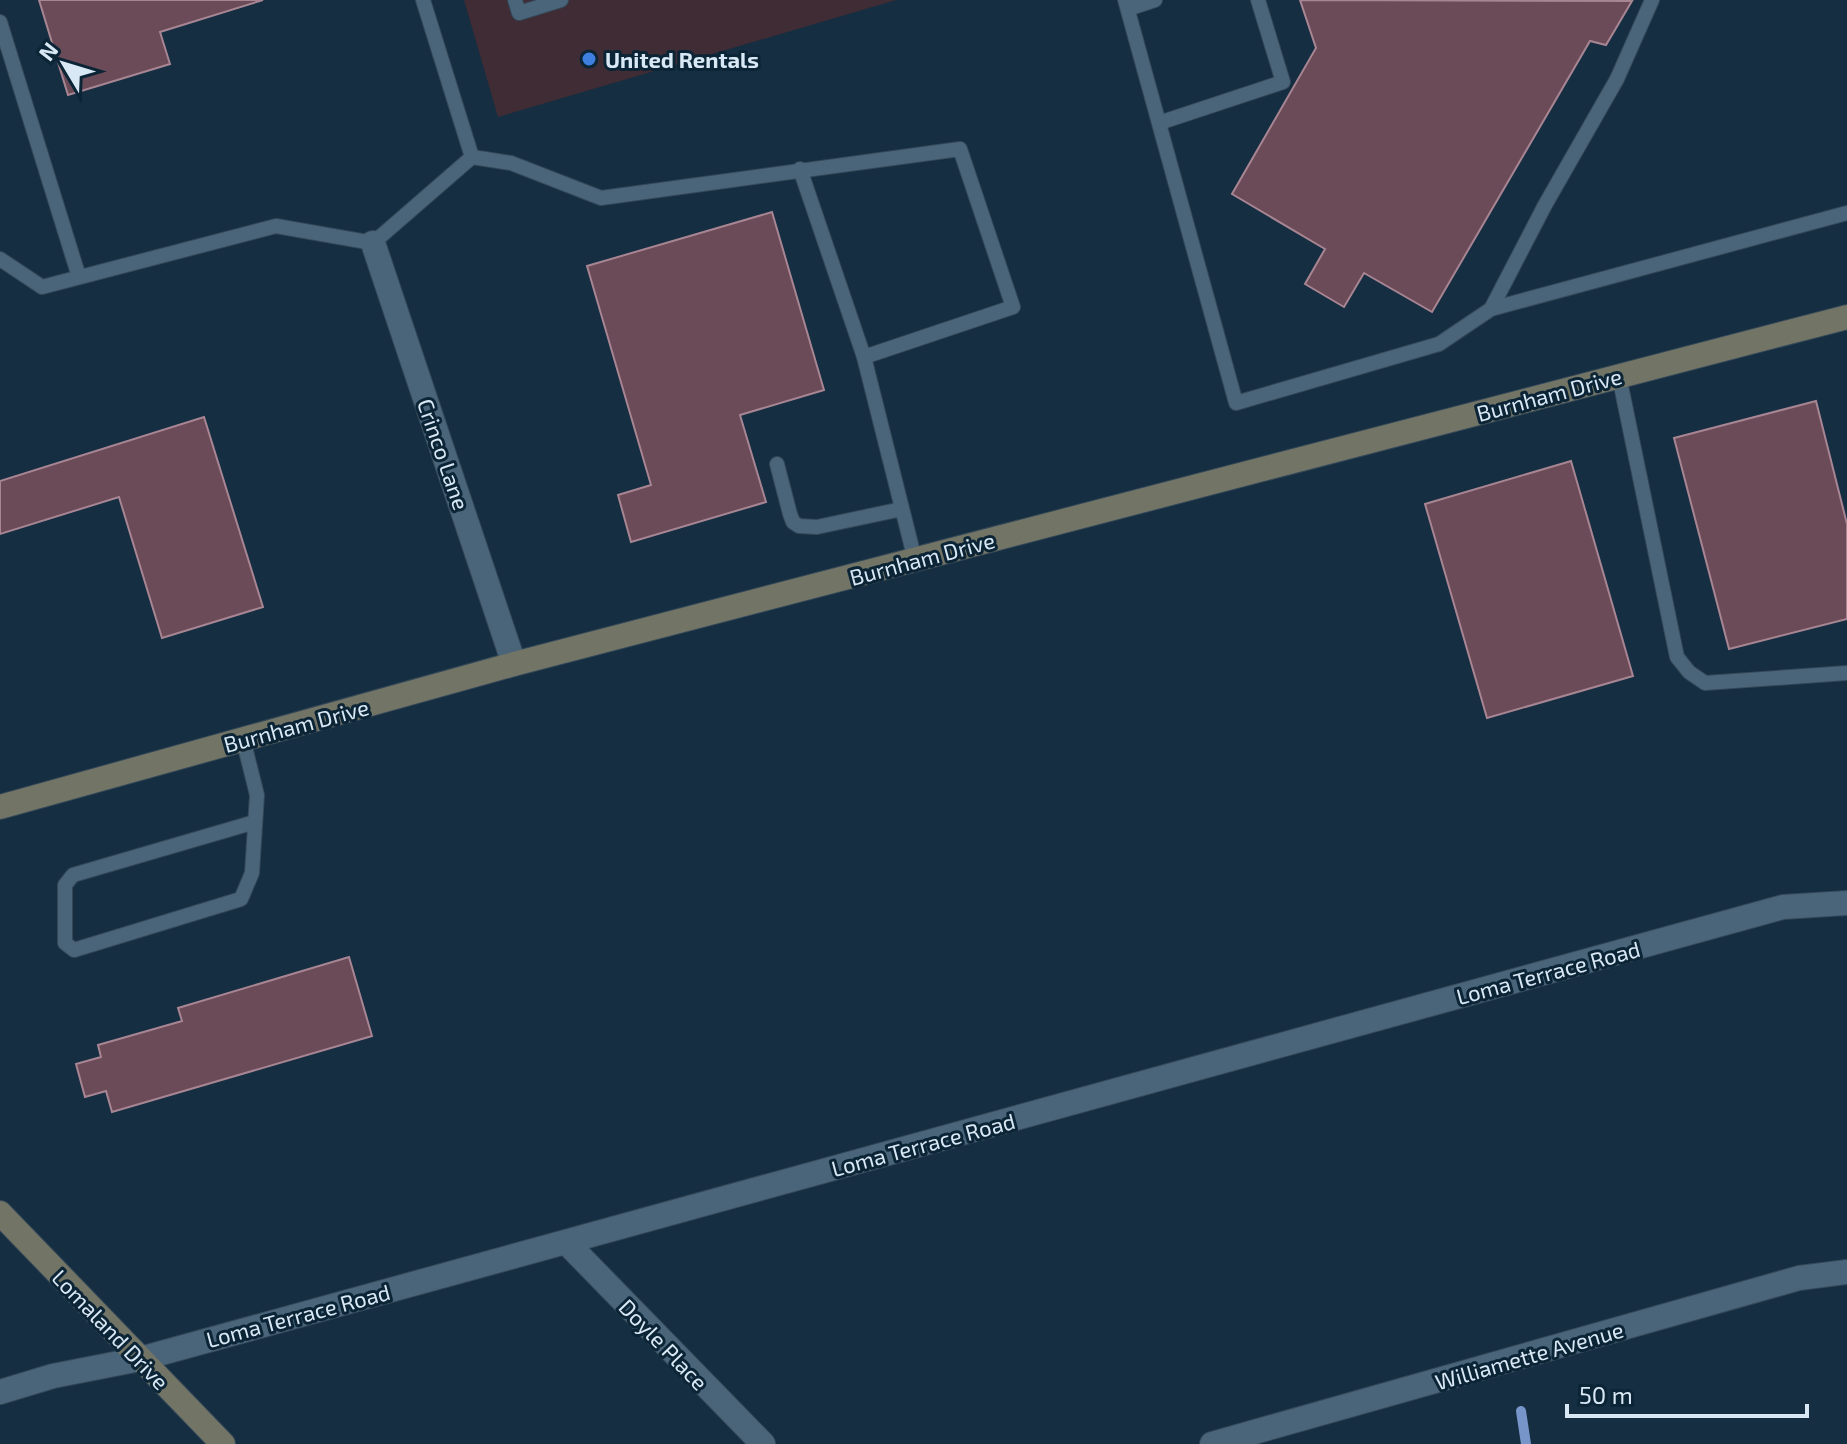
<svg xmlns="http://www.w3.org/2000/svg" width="1847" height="1444" font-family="'Exo 2',sans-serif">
	<rect width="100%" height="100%" fill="#152e41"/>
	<!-- commercial -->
	<path fill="#3f2c34" d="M464,0H896L498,117Z"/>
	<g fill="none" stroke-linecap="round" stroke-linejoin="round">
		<!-- stream -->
		<path stroke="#7895c9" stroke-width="10" d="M1521,1411L1526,1444"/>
	</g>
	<!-- building -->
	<path fill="#6a4b57" stroke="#a88593" stroke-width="2" d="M39,0H263L160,32L170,64L68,95Z
		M1300,0L1632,1L1606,45L1590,41L1432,312L1364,273L1344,307L1305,284L1325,249L1232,194L1316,48Z
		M772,212L824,390L740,415L766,502L631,542L618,495L651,485L587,266Z
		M1816,401L1847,524V619L1729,649L1674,438Z
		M204,417L263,607L162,638L119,497L0,534V481Z
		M1571,461L1633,676L1487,718L1425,504Z
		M349,957L372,1036L112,1112L106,1091L85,1097L76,1064L101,1057L98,1045L182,1021L178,1008Z"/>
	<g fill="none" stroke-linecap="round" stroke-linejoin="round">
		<!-- lane casing -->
		<g stroke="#344858" stroke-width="16">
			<path id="lane" d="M515,0L519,13L561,0
				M1125,0L1236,403L1439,344L1491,309
				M1652,0L1617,79L1545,205L1491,309L1847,213
				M1128,9L1155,0
				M0,22L79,277
				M1159,123L1283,82L1258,0
				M472,157L511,163L601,198L960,149L1013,307L864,357L800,169
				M0,259L42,287L276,226L373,243L472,157L423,0
				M864,357L915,560
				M1619,376L1677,657L1689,672L1705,683L1847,673
				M777,464L790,514L793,522L799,526L817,527L902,509
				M243,739L257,795L252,873L241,899L74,950L65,943V885L73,875L255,822"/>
		</g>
		<!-- street casing -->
		<g stroke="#344858" stroke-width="26">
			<path id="street" d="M373,243L514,664
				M566,1242L763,1444
				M0,1392L53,1376L140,1359L1783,907L1847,903
				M1212,1444L1799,1278L1847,1272"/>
		</g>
		<!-- secondary casing -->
		<g stroke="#344858" stroke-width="26">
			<path id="secondary" d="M0,807L514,664L1847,317
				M0,1213L223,1444"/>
		</g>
		<!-- lane -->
		<use href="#lane" stroke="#4a657a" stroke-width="14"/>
		<!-- street -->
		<use href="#street" stroke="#4a657a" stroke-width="24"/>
		<!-- secondary -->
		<use href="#secondary" stroke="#727466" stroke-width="24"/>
	</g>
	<!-- markers -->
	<circle fill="#3f7fe0" stroke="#0b2436" stroke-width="3" cx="589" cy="59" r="8"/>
	<g text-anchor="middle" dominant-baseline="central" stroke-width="6" stroke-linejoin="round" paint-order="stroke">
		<!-- poi labels -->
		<g font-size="22" font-weight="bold" fill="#d9e8f5" stroke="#0b2436" text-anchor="start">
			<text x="605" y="59">United Rentals</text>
		</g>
		<!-- street labels -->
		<g font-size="22" fill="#d9e8f5" stroke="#0b2436">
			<text transform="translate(1549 394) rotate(-15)">Burnham Drive</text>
			<text transform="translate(444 454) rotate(71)">Crinco Lane</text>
			<text transform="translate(922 558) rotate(-15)">Burnham Drive</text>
			<text transform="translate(296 725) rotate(-15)">Burnham Drive</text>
			<text transform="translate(1548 972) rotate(-15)">Loma Terrace Road</text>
			<text transform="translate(923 1144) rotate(-15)">Loma Terrace Road</text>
			<text transform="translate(298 1315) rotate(-15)">Loma Terrace Road</text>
			<text transform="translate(111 1329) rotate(46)">Lomaland Drive</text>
			<text transform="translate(664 1344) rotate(46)">Doyle Place</text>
			<text transform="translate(1529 1355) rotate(-16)">Williamette Avenue</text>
		</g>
	</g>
	<!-- north arrow -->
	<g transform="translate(64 64) rotate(308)" stroke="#0b2436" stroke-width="6" paint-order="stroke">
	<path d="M0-6L14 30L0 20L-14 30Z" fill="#d9e8f5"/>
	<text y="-12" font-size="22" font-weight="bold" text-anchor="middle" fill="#d9e8f5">N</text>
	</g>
	<!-- scale -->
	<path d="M1567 1404v12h240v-12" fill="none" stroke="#d9e8f5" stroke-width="4"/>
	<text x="1579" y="1404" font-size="24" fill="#d9e8f5" stroke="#0b2436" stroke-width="6" paint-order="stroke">50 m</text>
</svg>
